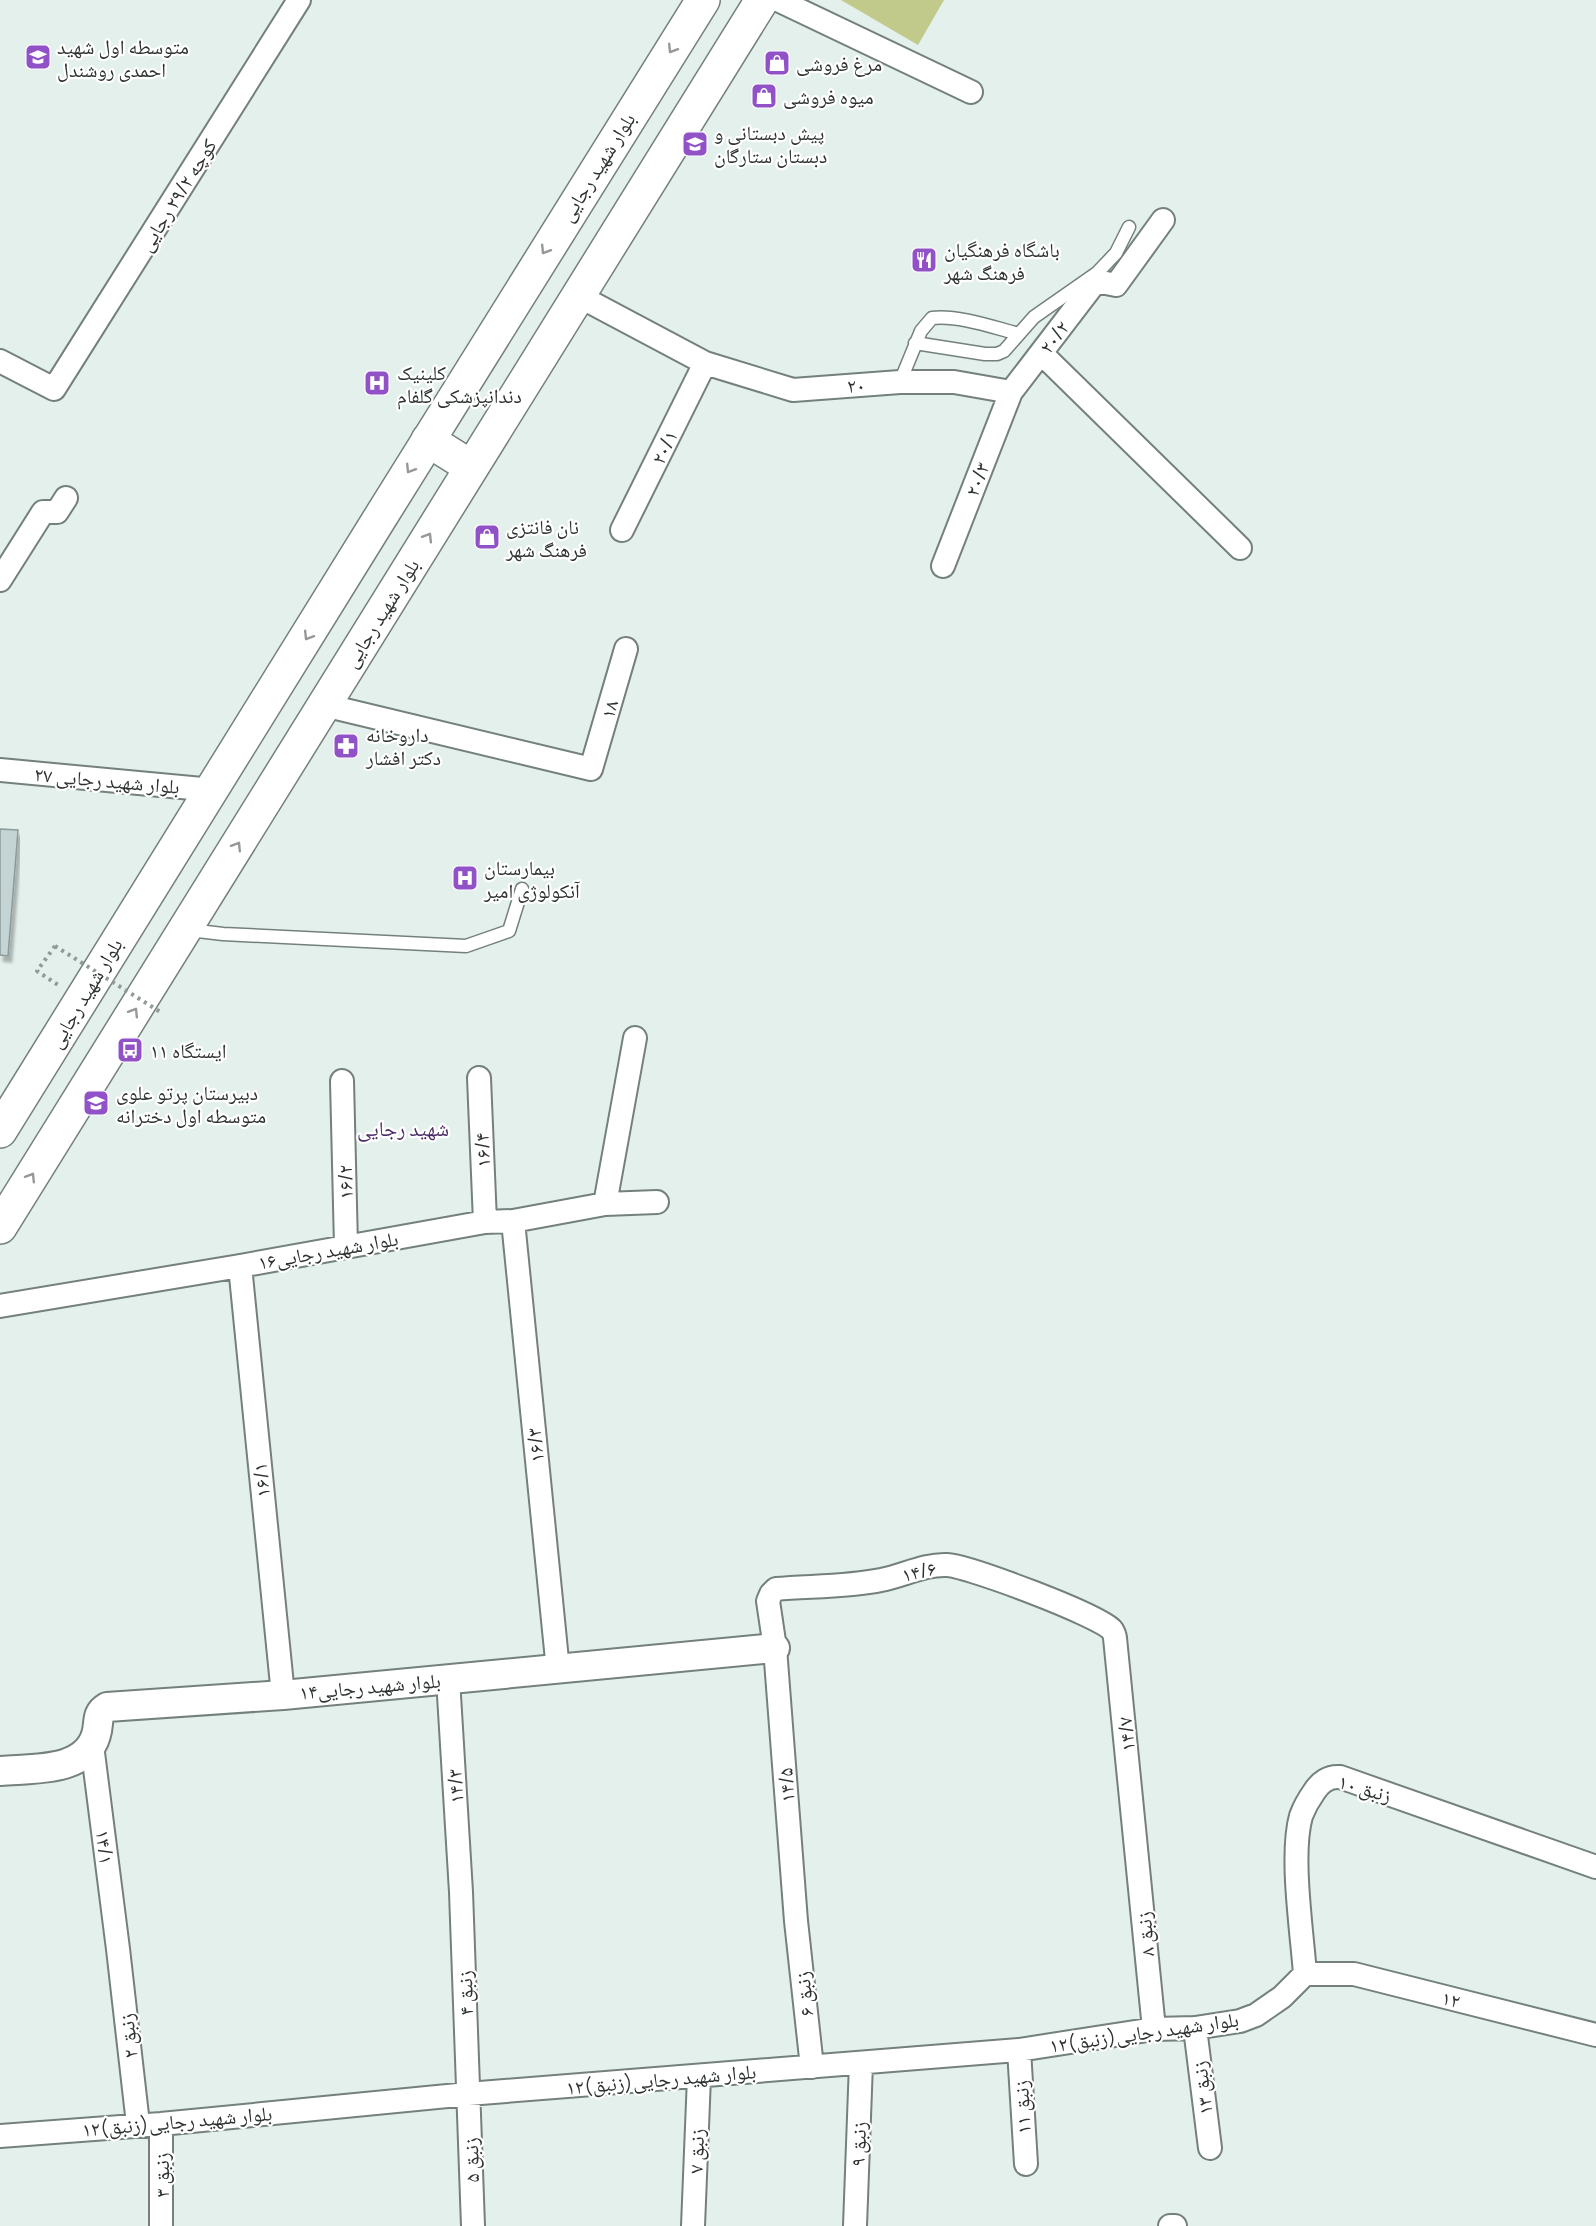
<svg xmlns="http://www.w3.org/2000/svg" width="1596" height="2226" font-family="Manrope,'Noto Naskh Arabic',sans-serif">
	<defs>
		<filter id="shadow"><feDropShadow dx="3.5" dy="6" stdDeviation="1.5" flood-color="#0004"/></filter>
	</defs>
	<rect width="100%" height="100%" fill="#e3f0eb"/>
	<!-- green -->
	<path fill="#c1ca8a" d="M841,0H944L918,45Z"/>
	<!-- building -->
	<path fill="#c4d3d3" stroke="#8c9a9a" stroke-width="1.5" filter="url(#shadow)" d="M0,829L18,830L8,956L0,955Z"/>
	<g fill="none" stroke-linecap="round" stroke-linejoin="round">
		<!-- service casing -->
		<g stroke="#74807b" stroke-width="15">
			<path id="service" d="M915,343L985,354H997L1004,351L1034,317L1097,273L1116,253L1129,227
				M900,382L921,331L932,318C959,315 992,327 1019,334
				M189,930L223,934L466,946L509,931L522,889"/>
		</g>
		<!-- minor casing -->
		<g stroke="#74807b" stroke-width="26">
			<path id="minor" d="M778,0L971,92
				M577,295L705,363L793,390L900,382H954L1011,392
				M1042,354L1240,548
				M0,361L54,389L299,0
				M622,530L705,363
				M943,566L1011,392L1096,281L1116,285L1163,220
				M0,580L43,512H57L66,498
				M324,705L591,769L626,649
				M0,770L213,790
				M479,1078L485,1222
				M342,1081L346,1246
				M605,1204L635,1038
				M513,1221L558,1670
				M240,1266L283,1695
				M0,1306L240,1266L485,1222L513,1221L605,1204L657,1202
				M448,1679L461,1892L473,2226
				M92,1745L118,1949L138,2124
				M1305,1974C1302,1932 1290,1855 1301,1816C1304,1808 1309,1799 1314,1792C1320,1782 1329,1776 1340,1777L1596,1867
				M1305,1974H1354L1596,2035
				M1195,2028L1210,2148
				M1019,2050L1026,2164
				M812,2067L796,1921L775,1648L768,1601L771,1594L776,1589C810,1586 847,1587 881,1580C903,1576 924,1564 947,1565C968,1566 1099,1615 1112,1630C1113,1631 1115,1636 1115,1638L1154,2029
				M0,2136L161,2124L468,2094L1019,2050L1154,2029L1195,2028L1240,2021L1256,2015L1282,1997L1305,1974
				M161,2226V2124
				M693,2226L699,2077
				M855,2226L861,2063
				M1170,2226H1175"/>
		</g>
		<!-- tertiary casing -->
		<g stroke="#74807b" stroke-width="32">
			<path id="tertiary" d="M0,1771C32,1768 85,1773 96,1735C100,1723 95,1714 107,1707L283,1695L775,1648"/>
		</g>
		<!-- primary casing -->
		<g stroke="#74807b" stroke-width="36">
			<path id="primary" d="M0,1131C235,755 466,375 703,0
				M0,1227L762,0"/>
		</g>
		<!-- trunk casing -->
		<g stroke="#74807b" stroke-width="36">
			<path id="trunk" d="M428,440L471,467"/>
		</g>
		<!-- path -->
		<path stroke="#909a96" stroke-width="4" stroke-dasharray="3 4.5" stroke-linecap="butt" d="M55,946L37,971L61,987"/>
		<!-- service -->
		<use href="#service" stroke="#fff" stroke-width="12"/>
		<!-- minor -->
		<use href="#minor" stroke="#fff" stroke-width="22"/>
		<!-- tertiary -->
		<use href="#tertiary" stroke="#fff" stroke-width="28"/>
		<!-- primary -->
		<use href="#primary" stroke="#fff" stroke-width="33"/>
		<!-- trunk -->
		<use href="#trunk" stroke="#fff" stroke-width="33"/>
		<!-- path-bridge -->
		<path stroke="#909a96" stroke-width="4" stroke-dasharray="3 4.5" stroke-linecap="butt" d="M55,946L162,1013"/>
	</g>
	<!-- one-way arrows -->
	<defs><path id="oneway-chevron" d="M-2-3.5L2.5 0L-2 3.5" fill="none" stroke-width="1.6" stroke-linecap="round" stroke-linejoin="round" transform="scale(1.5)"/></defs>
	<g stroke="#969898">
		<use href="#oneway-chevron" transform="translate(672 49) rotate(122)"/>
		<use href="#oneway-chevron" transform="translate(545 250) rotate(122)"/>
		<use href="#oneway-chevron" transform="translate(410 469) rotate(122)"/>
		<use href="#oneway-chevron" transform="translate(428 537) rotate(-58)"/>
		<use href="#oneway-chevron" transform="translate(308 636) rotate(122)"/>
		<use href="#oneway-chevron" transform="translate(237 846) rotate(-58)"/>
		<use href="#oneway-chevron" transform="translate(134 1012) rotate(-58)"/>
		<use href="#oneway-chevron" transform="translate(31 1177) rotate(-58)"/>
	</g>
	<!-- icons -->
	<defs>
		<g id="school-square" transform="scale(1.35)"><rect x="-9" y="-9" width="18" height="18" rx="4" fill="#9151c7" stroke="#fff"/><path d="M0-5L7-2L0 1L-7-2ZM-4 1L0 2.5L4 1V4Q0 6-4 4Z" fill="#fff"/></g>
		<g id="shop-square" transform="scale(1.35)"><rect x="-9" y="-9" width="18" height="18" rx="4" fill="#9151c7" stroke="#fff"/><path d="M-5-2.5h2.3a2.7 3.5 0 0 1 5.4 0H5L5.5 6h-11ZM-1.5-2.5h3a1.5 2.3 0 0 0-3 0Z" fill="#fff"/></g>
		<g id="restaurant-square" transform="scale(1.35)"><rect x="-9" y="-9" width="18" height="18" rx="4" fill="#9151c7" stroke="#fff"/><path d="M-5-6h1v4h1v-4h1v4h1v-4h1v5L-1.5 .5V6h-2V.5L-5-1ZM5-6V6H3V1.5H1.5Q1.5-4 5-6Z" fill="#fff"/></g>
		<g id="hospital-square" transform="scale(1.35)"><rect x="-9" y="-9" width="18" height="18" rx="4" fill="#9151c7" stroke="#fff"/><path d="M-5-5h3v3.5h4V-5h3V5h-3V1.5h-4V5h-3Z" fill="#fff"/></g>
		<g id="pharmacy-square" transform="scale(1.35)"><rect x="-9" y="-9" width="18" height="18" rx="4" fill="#9151c7" stroke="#fff"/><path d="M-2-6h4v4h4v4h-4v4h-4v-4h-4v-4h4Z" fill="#fff"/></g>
		<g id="bus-square" transform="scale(1.35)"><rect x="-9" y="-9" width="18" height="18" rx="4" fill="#9151c7" stroke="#fff"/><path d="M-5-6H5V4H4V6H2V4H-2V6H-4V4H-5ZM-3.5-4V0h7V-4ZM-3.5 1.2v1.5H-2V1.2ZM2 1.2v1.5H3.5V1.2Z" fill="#fff"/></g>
	</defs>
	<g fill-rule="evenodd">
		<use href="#school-square" x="38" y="57"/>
		<use href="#shop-square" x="777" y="63"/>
		<use href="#shop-square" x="764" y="96"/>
		<use href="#school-square" x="695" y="144"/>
		<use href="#restaurant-square" x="924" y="260"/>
		<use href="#hospital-square" x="377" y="383"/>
		<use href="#shop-square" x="487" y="537"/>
		<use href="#pharmacy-square" x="346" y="746"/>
		<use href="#hospital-square" x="465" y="878"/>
		<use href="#bus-square" x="130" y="1050"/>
		<use href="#school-square" x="96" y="1103"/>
	</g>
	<g text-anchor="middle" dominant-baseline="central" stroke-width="4.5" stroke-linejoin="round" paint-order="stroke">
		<!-- poi labels -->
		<g font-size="20" fill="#2d3230" stroke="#fff" text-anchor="start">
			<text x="57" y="46">متوسطه اول شهید<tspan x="57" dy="23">احمدی روشندل</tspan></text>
			<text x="796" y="63">مرغ فروشی</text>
			<text x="783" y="96">میوه فروشی</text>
			<text x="714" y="132">پیش دبستانی و<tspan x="714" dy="23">دبستان ستارگان</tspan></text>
			<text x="944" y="249">باشگاه فرهنگیان<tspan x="944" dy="23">فرهنگ شهر</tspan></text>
			<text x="397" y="372">کلینیک<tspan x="397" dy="23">دندانپزشکی گلفام</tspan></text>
			<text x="506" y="526">نان فانتزی<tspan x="506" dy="23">فرهنگ شهر</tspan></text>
			<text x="366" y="734">داروخانه<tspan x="366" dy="23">دکتر افشار</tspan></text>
			<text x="484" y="867">بیمارستان<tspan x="484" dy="23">آنکولوژی امیر</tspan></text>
			<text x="150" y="1050">ایستگاه ۱۱</text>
			<text x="116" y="1092">دبیرستان پرتو علوی<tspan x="116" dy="23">متوسطه اول دخترانه</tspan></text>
		</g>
		<!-- street labels -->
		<g font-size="20" fill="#2d3230" stroke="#fff">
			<text transform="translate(597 167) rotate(-58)">بلوار شهید رجایی</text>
			<text transform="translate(177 195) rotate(-58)">کوچه ۲۹/۲ رجایی</text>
			<text transform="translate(1054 337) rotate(-53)">۲۰/۲</text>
			<text transform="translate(856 385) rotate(-4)">۲۰</text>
			<text transform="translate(664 447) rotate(-64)">۲۰/۱</text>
			<text transform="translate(977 479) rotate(-69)">۲۰/۳</text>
			<text transform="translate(381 613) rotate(-58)">بلوار شهید رجایی</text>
			<text transform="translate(609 709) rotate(-74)">۱۸</text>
			<text transform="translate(107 780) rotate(5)">۲۷ بلوار شهید رجایی</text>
			<text transform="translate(85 993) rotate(-59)">بلوار شهید رجایی</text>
			<text transform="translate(482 1150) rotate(-93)">۱۶/۴</text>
			<text transform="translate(345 1182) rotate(-92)">۱۶/۲</text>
			<text transform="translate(328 1250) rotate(-10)">بلوار شهید رجایی۱۶</text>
			<text transform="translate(535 1445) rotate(-96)">۱۶/۳</text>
			<text transform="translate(261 1480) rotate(-96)">۱۶/۱</text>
			<text transform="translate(919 1571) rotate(-13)">۱۴/۶</text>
			<text transform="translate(370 1686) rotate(-5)">بلوار شهید رجایی۱۴</text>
			<text transform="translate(1126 1734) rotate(-96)">۱۴/۷</text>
			<text transform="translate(786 1785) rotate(-94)">۱۴/۵</text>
			<text transform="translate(455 1786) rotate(-94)">۱۴/۳</text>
			<text transform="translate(1365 1788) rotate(16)">زنبق ۱۰</text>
			<text transform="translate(105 1847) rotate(83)">۱۴/۱</text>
			<text transform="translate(1145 1934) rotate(-95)">زنبق ۸</text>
			<text transform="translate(465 1993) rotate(-92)">زنبق ۴</text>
			<text transform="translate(804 1994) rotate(-96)">زنبق ۶</text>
			<text transform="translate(1451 1999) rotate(14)">۱۲</text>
			<text transform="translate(1144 2032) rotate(-8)">۱۲بلوار شهید رجایی(زنبق)</text>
			<text transform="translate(128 2036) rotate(-96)">زنبق ۲</text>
			<text transform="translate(661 2079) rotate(-5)">۱۲بلوار شهید رجایی(زنبق)</text>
			<text transform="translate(1202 2088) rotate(-97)">زنبق ۱۳</text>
			<text transform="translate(1022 2107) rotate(-93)">زنبق ۱۱</text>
			<text transform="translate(177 2121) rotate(-5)">۱۲بلوار شهید رجایی(زنبق)</text>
			<text transform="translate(858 2144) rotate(-88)">زنبق ۹</text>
			<text transform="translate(696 2151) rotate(-88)">زنبق ۷</text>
			<text transform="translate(471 2160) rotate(-92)">زنبق ۵</text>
			<text transform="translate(161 2175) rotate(-90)">زنبق ۳</text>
		</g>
		<!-- neighbourhood labels -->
		<g font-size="21" fill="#4b2d66" stroke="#fff">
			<text x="403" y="1128">شهید رجایی</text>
		</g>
	</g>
</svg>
